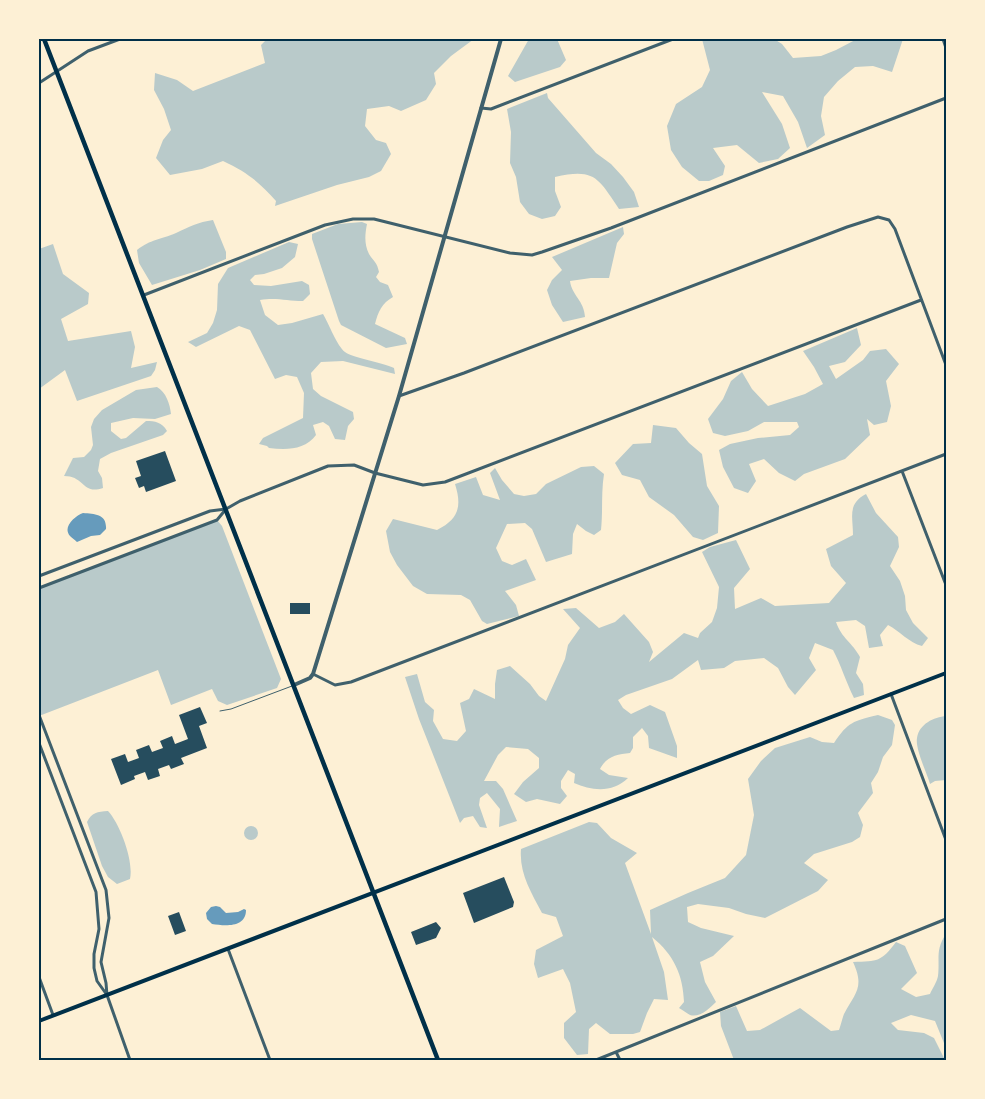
<svg xmlns="http://www.w3.org/2000/svg" width="985" height="1099" font-family="Barlow,sans-serif">
	<rect width="100%" height="100%" fill="#fdf0d5"/>
	<!-- green -->
	<path fill="#b9caca" d="M267,39H474L451,56L434,73L436,84L426,100L401,111L389,106L367,109L365,126L376,140L386,143L391,154L381,171L369,177L337,185L275,206L276,201C259,182 247,172 223,161L202,169L170,175L156,158L163,140L171,130L164,109L154,90L155,73L177,80L193,91L265,63L261,45Z
		M529,39H557L566,60L560,67L515,82L508,76Z
		M702,39H749L758,41L764,39H774L782,44L793,58L821,56L836,50L857,39H903L892,72L873,66L855,67L838,81L824,97L821,116L825,135L807,148L798,122L783,96L762,92L782,124L790,148L778,159L759,163L737,145L713,148L725,166L723,175L709,181H699L682,167L671,150L667,126L676,104L702,87L710,70Z
		M547,93L548,98L596,153L611,164L623,177L634,192L639,207L619,209C598,178 595,168 555,177V191L561,207L555,216L542,219L529,214L520,202L516,177L510,163L511,132L507,109Z
		M213,220L226,252V259L200,270L152,285L139,263L137,250C151,239 160,240 176,233C189,227 198,222 213,220Z
		M362,222L367,224C365,234 364,244 369,254C374,262 377,262 379,272L376,277L380,282L388,285L393,297C382,303 378,312 375,324L405,338L407,344L386,348L341,325L339,321L312,239V234L338,224Z
		M623,227L624,234L617,243L609,278H591L570,281C572,296 584,300 585,317L563,322L552,305L547,290L552,280L562,270L552,257Z
		M289,242L298,244L295,257L282,268L264,274L255,275L250,280L254,285L271,286L302,281L309,285L310,294L303,301C287,301 276,297 260,300L265,315L278,325L292,323L323,314C329,324 337,346 345,352C351,357 383,363 394,368L395,374L343,361L321,362L311,373L313,389L321,396L353,412L354,419L348,426L345,440L335,439L329,426L323,422L313,425L316,435C305,450 287,450 269,448L267,446L259,444L263,438L303,418L304,393L297,377L286,375L275,379L250,330L239,326L196,347L188,342L207,333L213,323L217,310L218,284L228,268Z
		M53,244L63,274L89,293L88,304L61,319L68,341L131,331L135,347L131,368L157,362L155,370L151,376L77,401L65,370L39,389V249Z
		M857,328L861,345L845,362L829,366L836,379L863,360L870,351L886,349L899,364L886,381L891,406L887,422L874,425L867,419L870,435L845,459L804,474L795,481L779,473L764,459L749,464L756,481L748,493L734,488L723,467L719,450L730,444L758,438L790,435L799,427L797,422H764L748,431L725,436L713,433L708,419L723,399L731,381L742,372L752,389L768,406L805,394L823,384L814,367L803,351Z
		M157,387C166,392 170,404 171,414L155,419L133,418L111,423V431L121,439L126,438L146,421C155,421 162,422 167,431L163,435L111,453L100,459L98,471L102,478L103,488C82,495 85,476 64,476L73,458L84,457L91,450L93,445L91,427L94,419L102,410L136,390Z
		M653,425L676,428L689,443L702,454L707,486L719,506L718,533L703,540L693,537L674,515L649,497L640,480L622,475L615,463L633,444L651,443Z
		M594,466L604,474C601,493 603,511 601,530L594,535L586,531L577,524L573,534L572,554L546,562L532,529L525,523L507,524L496,548L502,561L512,565L526,559L536,580L505,591L516,605L519,616L487,624L482,621L470,600L461,595L427,594L413,586L397,565L390,552L386,531L393,519L437,530C459,519 462,506 455,484L476,477L483,495L500,500L490,473L495,468L502,480L514,494L524,496L536,494L546,484L581,467Z
		M866,494L876,513L898,537L899,547L890,566L900,581L905,596L906,610L913,623L928,638L922,646C909,643 900,631 888,625L880,635L883,646L869,648L865,626L856,620L836,622C842,639 852,642 860,657L856,673L863,684L864,695L854,698C846,682 841,665 833,650L815,643L809,658L816,670L795,695L788,687L778,668L764,658L735,661L724,668L701,670L698,660L672,679L626,695L618,700L623,708L631,714L650,705L665,712L677,746V758L649,748L648,736L642,728L633,737V748L630,753C617,754 606,757 600,769L609,775L628,778C613,793 592,791 574,783L575,774L568,770L561,781V788L567,796L560,804L537,799L526,802L514,794L523,782L539,768V758L528,749L506,747L498,755L484,781H496L503,789L517,821L499,827L500,809L487,793L480,798L479,805L487,828L480,827L473,816L464,818L460,823L419,719L405,677L417,674L425,702L434,710L433,721L443,739L457,741L466,731L460,703L469,699L474,689L495,699V684L497,670L510,666L530,684L539,696L546,701L565,659L568,645L580,628L563,609L576,608L599,628L615,622L624,614L649,642L653,652L649,662L684,633L698,638L700,633L712,622L717,608L719,587L702,552L710,547L736,540L750,569L734,588L735,609L761,598L775,606L829,603L846,583L831,566L826,549L853,535C853,517 847,504 866,494Z
		M217,520L222,526L281,679L277,688L227,705L218,701L212,689L171,705L158,670L39,716V588Z
		M878,715L892,720L895,725L892,745L883,757L878,772L871,783L873,793L858,813L863,825L860,837L852,842L814,854L804,863L828,880L818,891L765,918L746,914L729,908L698,904L687,907L688,922L701,928L734,936L713,956L700,962L705,982L716,1002C710,1008 700,1018 690,1015C686,1013 683,1010 679,1008L684,1002C683,975 674,955 652,937L664,972L668,1000L654,999L647,1013L640,1032L633,1034H610L596,1023L589,1029L588,1054L577,1055L564,1038V1023L576,1012L570,983L563,969L538,978L534,964L536,950L563,936L556,917L542,913C531,892 519,873 521,849L589,822L597,823L611,838L637,853L625,863L651,934L650,910L688,893L725,878L746,855L754,815L748,779L761,761L775,748L810,737L822,742L834,743C848,722 853,721 878,715Z
		M946,716V780L935,781L930,784C927,773 915,749 917,738C919,724 934,717 946,716Z
		M108,811C120,824 134,861 130,879L117,884L108,877L102,866L87,822C92,812 97,812 108,811Z
		M244 833a7 7 0 1 1 14 0a7 7 0 1 1-14 0Z
		M946,934V1048L935,1021L911,1015L891,1023L898,1030L924,1033L934,1038L944,1058V1060H734L721,1026L720,1012L736,1006L747,1031L760,1030L800,1008L831,1031L839,1030C841,1025 842,1019 844,1014C855,993 865,988 853,962C878,961 881,962 896,942L905,946L917,973L901,989L916,997L930,994C932,989 937,982 938,976C940,959 935,950 946,934Z"/>
	<!-- water -->
	<path fill="#669bbc" d="M83,513C95,514 107,514 106,529L100,535L91,536L77,542C75,540 72,538 70,536C62,527 75,516 83,513Z
		M216,906L220,907L226,913L238,912L244,909L246,910C246,928 225,926 212,924L207,919L206,913L211,907Z"/>
	<!-- building -->
	<path fill="#264d5e" d="M165,451L176,481L146,492L144,486L139,488L135,478L141,476L136,461Z
		M290,603H310V614H290Z
		M200,707L207,723L199,726L207,748L181,758L184,764L171,769L169,765L158,769L160,776L148,780L145,772L134,776L135,779L121,785L111,759L125,754L128,762L139,758L136,750L149,745L152,752L163,748L160,741L172,736L175,744L188,739L179,715Z
		M504,877L514,902L513,907L474,923L463,893Z
		M179,912L186,931L175,935L168,916Z
		M436,922L441,928L436,938L416,945L411,932Z"/>
	<g fill="none" stroke-linecap="round" stroke-linejoin="round">
		<!-- service -->
		<path stroke="#3f606c" stroke-width="1" d="M220,711L231,709L292,686"/>
		<!-- minor -->
		<path stroke="#3f606c" stroke-width="3" d="M943,39L946,48
			M39,83L88,51L120,39
			M481,108L491,109L673,39
			M144,295L325,225L353,219H374L510,253L532,255L542,252L611,228L946,98
			M399,396L464,373L847,227L878,217L889,220L895,229L946,365
			M902,471L946,585
			M39,576L210,511L226,509
			M39,588L217,520L226,509L240,501L328,466L354,465L375,473L423,485L445,482L921,300
			M313,674L335,685L351,682L946,454
			M891,694L946,840
			M39,715L106,890L109,918L101,962L106,983L107,995L130,1060
			M39,743L96,892L99,929L94,954V968L97,981L107,995
			M228,949L270,1060
			M39,977L53,1015
			M616,1052L620,1060
			M596,1060L946,919"/>
		<!-- tertiary -->
		<path stroke="#3f606c" stroke-width="4" d="M294,685L310,678L313,674L399,396L501,39"/>
		<!-- secondary -->
		<path stroke="#003049" stroke-width="4" d="M39,1021L946,673"/>
		<!-- primary -->
		<path stroke="#003049" stroke-width="4.5" d="M44,39L438,1060"/>
	</g>
	<!-- border -->
	<rect width="985" height="1099" fill="none" stroke="#fdf0d5" stroke-width="80"/>
	<rect x="40" y="40" width="905" height="1019" fill="none" stroke="#003049" stroke-width="2"/>
</svg>
